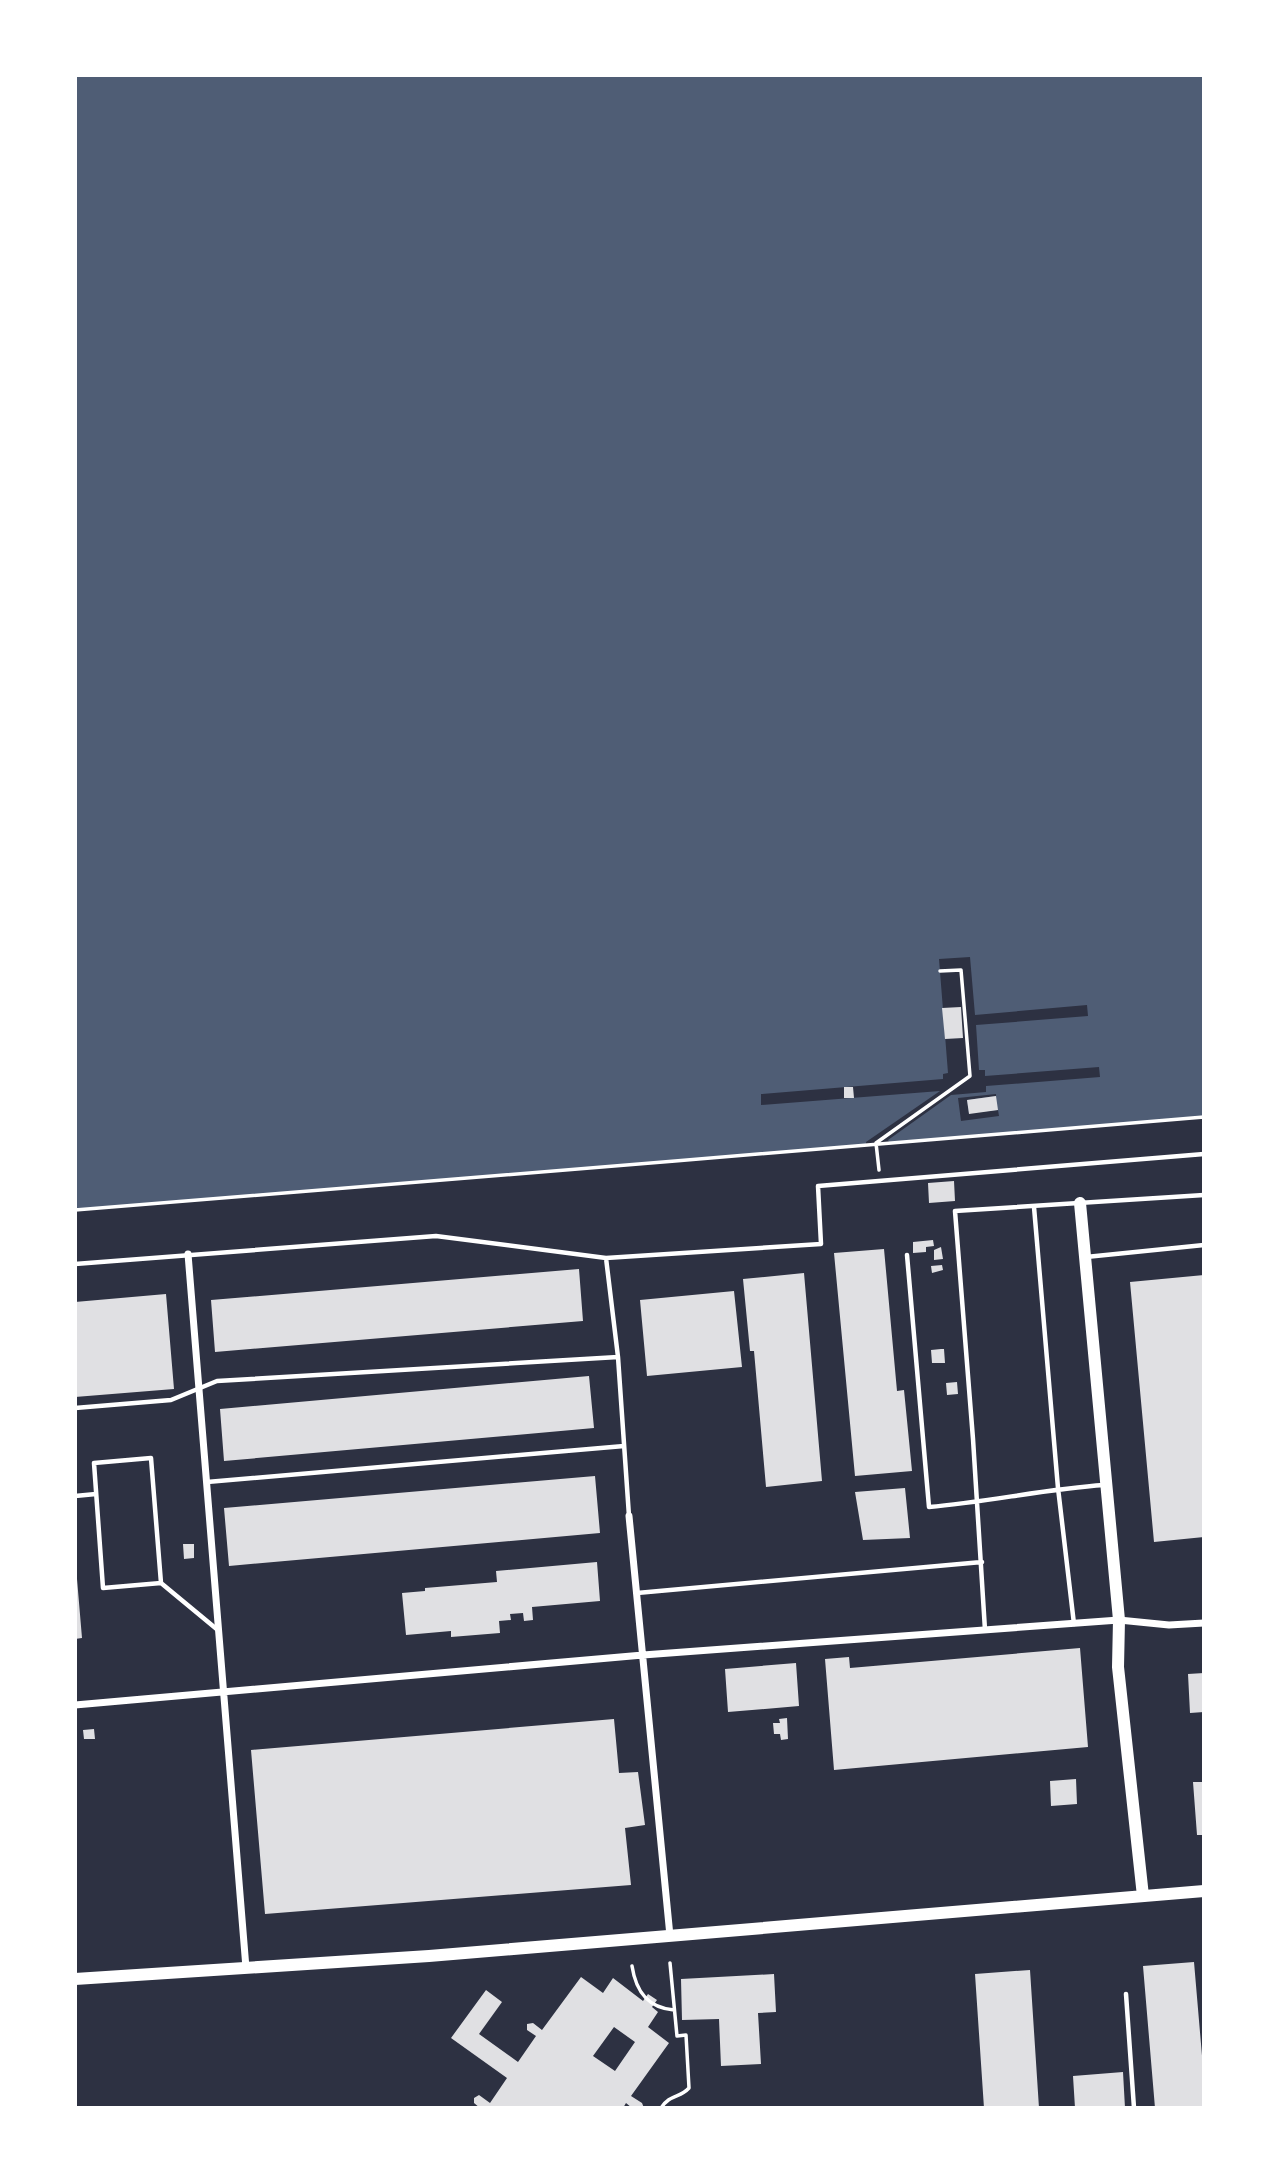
<svg xmlns="http://www.w3.org/2000/svg" width="1279" height="2183" font-family="Literata,serif">
	<rect width="100%" height="100%" fill="#2d3142"/>
	<!-- water -->
	<path fill="#4f5d75" d="M75,75H1204V1117L75,1210Z"/>
	<!-- pier -->
	<path fill="#2d3142" d="M970,957L975,1015L1087,1005L1088,1016L976,1025L979,1070H985V1076L1099,1067L1100,1077L986,1086V1092L951,1095L888,1140L890,1144L866,1147V1142L940,1091L761,1105V1094L943,1079V1074L948,1073L939,959Z
		M996,1094V1096L967,1100L969,1113L998,1110L999,1116L961,1121L958,1098Z"/>
	<!-- building -->
	<path fill="#e0e0e3" fill-rule="evenodd" d="M961,1007L963,1038L945,1039L942,1008Z
		M844,1087H853L854,1098H844Z
		M996,1096L998,1110L969,1114L967,1100Z
		M954,1181L955,1201L929,1203L928,1183Z
		M933,1240L934,1246L926,1247V1252L913,1253V1242Z
		M941,1247L943,1259L934,1260V1250Z
		M884,1249L897,1391L904,1390L912,1471L855,1476L834,1253Z
		M942,1265L943,1270L932,1273L931,1266Z
		M579,1269L583,1321L215,1352L211,1300Z
		M804,1273L822,1481L766,1487L754,1351H750L743,1279Z
		M1204,1275V1537L1154,1542L1130,1282Z
		M734,1291L742,1367L647,1376L640,1300Z
		M166,1294L174,1389L75,1397V1302Z
		M941,1349H944L945,1363H932L931,1350Z
		M589,1376L594,1428L224,1461L220,1409Z
		M957,1382L958,1394L947,1395L946,1383Z
		M595,1476L600,1533L229,1566L224,1508Z
		M905,1488L910,1538L863,1540L855,1492Z
		M183,1544H194V1558L184,1559Z
		M597,1562L600,1601L532,1607L533,1620L524,1621L523,1613L510,1614L511,1620L499,1621L500,1633L451,1637V1631L406,1635L402,1593L425,1591V1588L497,1582L496,1571Z
		M75,1579H77L82,1638L75,1639Z
		M1080,1648L1088,1747L834,1770L825,1659L849,1657L850,1668Z
		M796,1663L799,1706L728,1712L725,1669Z
		M1204,1673V1712L1190,1713L1188,1674Z
		M787,1718L788,1739L781,1740L780,1734H774L773,1723H780L779,1719Z
		M614,1719L619,1773L638,1772L645,1825L625,1828L631,1885L265,1914L251,1750Z
		M94,1729L95,1739H84L83,1730Z
		M1076,1779L1077,1804L1051,1806L1050,1781Z
		M1193,1782H1204V1835H1197Z
		M1194,1962L1204,2079V2108H1155L1143,1966Z
		M1030,1970L1039,2108H984L975,1974Z
		M774,1974L776,2012L758,2013L761,2064L721,2066L719,2019L682,2020L681,1979Z
		M581,1977L603,1993L613,1978L643,2001L648,1994L657,2000L652,2007L658,2012L648,2027L669,2043L631,2096L642,2103L644,2108H632L626,2103L623,2108H480L474,2103V2098L479,2095L490,2103L507,2078L451,2038L486,1990L502,2002L479,2034L518,2062L536,2036L527,2030V2024L533,2023L542,2030ZM614,2027L635,2042L615,2071L593,2056Z
		M1123,2072L1125,2108H1075L1073,2076Z"/>
	<g fill="none" stroke-linecap="round" stroke-linejoin="round">
		<!-- path -->
		<path stroke="#fff" stroke-width="3.5" d="M879,1170L876,1143L970,1076L961,970L940,971
			M75,1210C451,1178 828,1150 1204,1117
			M632,1966C636,1992 648,2008 674,2010
			M661,2108C670,2094 680,2098 689,2088L686,2035L677,2036L670,1963"/>
		<!-- service -->
		<path stroke="#fff" stroke-width="4.5" d="M1034,1207L1058,1488L1074,1624
			M907,1255L929,1507C988,1502 1045,1489 1104,1485
			M1086,1257L1204,1245
			M606,1258L618,1357L629,1516
			M75,1264L436,1236L606,1258L821,1244L818,1186L1204,1154
			M75,1408L171,1400L217,1381L618,1357
			M151,1458L161,1583L103,1588L94,1463Z
			M207,1482L624,1446
			M75,1496L96,1494
			M161,1583L219,1631
			M637,1593L982,1562
			M985,1630L973,1439L955,1211L1204,1195
			M1126,1994L1134,2108"/>
		<!-- minor -->
		<path stroke="#fff" stroke-width="7" d="M188,1254L246,1968
			M629,1516L670,1936
			M75,1705L643,1655L1119,1620L1169,1625L1204,1623"/>
		<!-- tertiary -->
		<path stroke="#fff" stroke-width="12" d="M1080,1203L1119,1620L1118,1667L1143,1896
			M75,1979L429,1956L1204,1891"/>
	</g>
	<!-- border -->
	<rect width="1279" height="2183" fill="none" stroke="#ffffff" stroke-width="154"/>
</svg>
